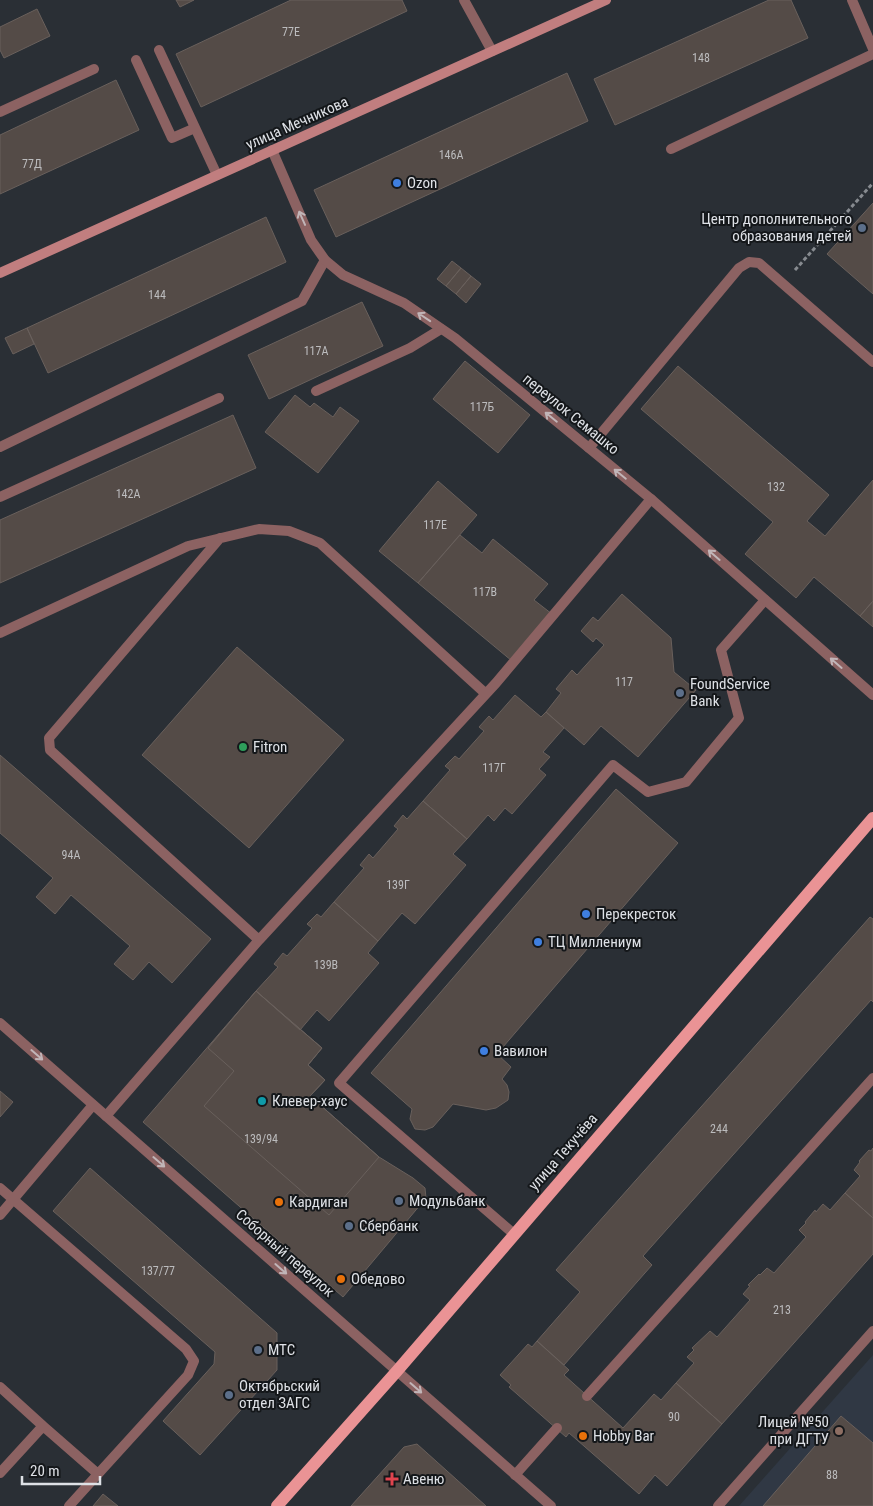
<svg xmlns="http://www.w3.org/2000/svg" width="873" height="1506" font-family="'Roboto Condensed',sans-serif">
	<rect width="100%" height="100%" fill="#2a2f35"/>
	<!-- built -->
	<path fill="#303844" d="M873,1355V1506H739Z"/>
	<!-- building -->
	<path fill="#544b47" stroke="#69605c" d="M176,0H194L180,7Z
		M291,0H402L407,11L201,107L176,54Z
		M769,0H791L808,38L615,125L594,79Z
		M37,9L50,36L4,58L0,50V27Z
		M567,73L588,121L336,237L314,190Z
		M116,80L139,130L0,194V135Z
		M873,203V294L827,254Z
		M266,217L286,262L48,373L27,328Z
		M452,261L461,268L446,286L437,279Z
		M461,268L471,276L456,294L446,286Z
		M471,276L481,284L466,303L456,294Z
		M362,302L383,346L269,399L248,355Z
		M27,328L34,344L13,354L5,338Z
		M465,361L530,415L498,453L433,399Z
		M678,366L829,495L807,521L825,536L873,480V601L860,616L814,577L796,598L745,554L773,522L641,409Z
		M295,395L310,407L314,403L333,417L340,407L359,421L318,473L265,432Z
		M233,415L256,468L0,583V520Z
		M438,481L477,515L418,583L379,551Z
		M460,535L482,553L493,539L548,584L534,600L552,614L512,661L418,583Z
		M622,594L671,638L674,672L696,690L638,757L601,726L584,745L546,712L561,693L556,689L572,670L577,675L604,645L596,638L593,642L581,631L593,617L598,621Z
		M873,601V627L860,616Z
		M237,647L344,740L249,848L142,755Z
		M515,695L541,717L546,712L564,728L543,752L550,757L539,769L546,775L512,814L505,808L494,821L488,815L467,839L423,801L450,770L445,766L455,756L459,759L484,731L479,727L489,716L493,720Z
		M0,755L211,939L172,983L149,962L133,980L114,964L130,946L71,895L55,914L36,897L53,878L0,833Z
		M616,789L678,843L497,1054L511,1067L502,1079L507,1085L509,1092L508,1100L496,1108L486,1110L453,1104L433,1127L425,1130L415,1129L410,1119L412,1109L371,1073Z
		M423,801L467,839L453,854L466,865L415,924L402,913L378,941L334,902L364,868L360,865L369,854L373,858L398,829L394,826L403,815L407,819Z
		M334,902L378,941L368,953L379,963L329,1021L317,1010L300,1030L256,991L278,967L274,964L283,953L287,956L312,928L307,924L317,914L321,917Z
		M870,917L873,919V1002L871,1000L643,1256L652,1265L564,1365L537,1341L580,1292L556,1270Z
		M256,991L322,1048L308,1065L325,1080L310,1096L379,1157L329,1215L204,1106L234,1071L208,1048Z
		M256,991L322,1048L308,1065L325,1080L310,1096L379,1157L413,1178L425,1188L426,1198L343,1297L143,1122Z
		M0,1091L13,1102L0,1117Z
		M873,1148V1218L845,1193L860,1176L854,1170L860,1162L859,1161L869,1150L871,1151Z
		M90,1168L277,1333V1370L200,1455L163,1421L214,1364L215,1352L53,1211Z
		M845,1193L873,1218V1254L722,1424L676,1383L694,1363L687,1357L694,1350L692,1348L710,1331L717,1337L750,1300L743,1294L750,1286L748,1285L759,1274L760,1275L767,1268L774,1273L806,1237L799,1230L806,1223L805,1222L815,1210L816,1212L823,1204L830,1210Z
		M537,1341L569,1370L564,1375L623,1428L654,1394L661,1400L676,1383L722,1424L667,1486L655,1475L639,1494L569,1433L566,1437L509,1387L511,1385L500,1375L528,1344L532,1347Z
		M841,1416L873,1443V1506H763Z
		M417,1444L486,1506H351L404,1447Z
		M103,1494L118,1506H93Z"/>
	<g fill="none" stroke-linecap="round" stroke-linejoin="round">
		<!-- path -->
		<path stroke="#878b90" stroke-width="3" stroke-dasharray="4 2.5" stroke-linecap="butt" d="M795,270L873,183"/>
		<!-- service -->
		<path stroke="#8c6262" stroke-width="10" d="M464,0L492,51
			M852,0L873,49
			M159,50L217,175
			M136,60L172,138L195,128
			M0,112L94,69
			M671,149L873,54
			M316,391L410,348L441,329
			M0,447L302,301L325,260
			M589,448L739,268L749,262L759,263L873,362
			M0,497L219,398
			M220,538L49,738L50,750L259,940
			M0,633L188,546L259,529L289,531L320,543L486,694
			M106,1116L259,940L496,683L651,499
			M0,1188L186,1349L194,1361L188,1375L98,1474
			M0,1215L93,1105
			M514,1234L339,1083L613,765L648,792L686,782L739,718L721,650L765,600
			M0,1387L43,1426L0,1473
			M587,1396L873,1078
			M43,1426L98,1474L69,1506
			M515,1475L557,1428"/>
		<!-- minor -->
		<path stroke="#8c6262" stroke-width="10" d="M718,1506L873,1331"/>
		<!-- tertiary -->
		<path stroke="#8c6262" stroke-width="10" d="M272,150L311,240L325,260L343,275L404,303L455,338L651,499L873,695
			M0,1023L551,1506"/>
		<!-- secondary -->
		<path stroke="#c17e7f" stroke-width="10" d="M0,273L606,0"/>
		<!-- primary -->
		<path stroke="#ea9395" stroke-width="12" d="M277,1506L397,1371L873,818"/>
	</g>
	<!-- one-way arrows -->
	<defs><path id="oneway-shaft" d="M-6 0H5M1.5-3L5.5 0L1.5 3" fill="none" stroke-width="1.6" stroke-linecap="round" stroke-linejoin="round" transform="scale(1.25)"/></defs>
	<g stroke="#c1b5b8">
		<use href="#oneway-shaft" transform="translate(302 218) rotate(-114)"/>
		<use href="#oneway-shaft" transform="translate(424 317) rotate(-146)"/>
		<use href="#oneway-shaft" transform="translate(551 417) rotate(-141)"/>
		<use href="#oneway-shaft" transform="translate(620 474) rotate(-141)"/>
		<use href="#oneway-shaft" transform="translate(714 555) rotate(-139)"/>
		<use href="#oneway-shaft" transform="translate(836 663) rotate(-139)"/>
		<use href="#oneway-shaft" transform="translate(37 1055) rotate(41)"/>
		<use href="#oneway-shaft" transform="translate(159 1162) rotate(41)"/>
		<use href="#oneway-shaft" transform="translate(281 1269) rotate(41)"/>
		<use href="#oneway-shaft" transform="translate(416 1388) rotate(41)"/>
	</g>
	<!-- markers -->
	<g fill="#3f7fe0" stroke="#14171a" stroke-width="2">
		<circle cx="397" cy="183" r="5"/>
		<circle cx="586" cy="914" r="5"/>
		<circle cx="538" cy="942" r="5"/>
		<circle cx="484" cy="1051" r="5"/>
	</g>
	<g fill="#5c6f8a" stroke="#14171a" stroke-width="2">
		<circle cx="862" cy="228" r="5"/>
		<circle cx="680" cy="693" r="5"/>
		<circle cx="399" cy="1201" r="5"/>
		<circle cx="349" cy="1226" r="5"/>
		<circle cx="258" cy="1350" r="5"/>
		<circle cx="229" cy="1395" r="5"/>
	</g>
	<circle fill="#2e9e5b" stroke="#14171a" stroke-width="2" cx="243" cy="747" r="5"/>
	<circle fill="#0f9aa8" stroke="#14171a" stroke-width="2" cx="262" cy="1101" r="5"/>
	<g fill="#e8710a" stroke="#14171a" stroke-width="2">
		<circle cx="279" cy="1202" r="5"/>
		<circle cx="341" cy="1279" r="5"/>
		<circle cx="583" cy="1436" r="5"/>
	</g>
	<circle fill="#8d6e63" stroke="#14171a" stroke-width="2" cx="839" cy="1431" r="5"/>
	<path fill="#e0444e" stroke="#14171a" stroke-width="2" d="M389.5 1471.5h5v5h5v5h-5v5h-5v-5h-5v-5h5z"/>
	<g text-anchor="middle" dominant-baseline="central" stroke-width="4" stroke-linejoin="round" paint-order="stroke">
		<!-- number labels -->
		<g font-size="12" fill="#bcbcbe">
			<text x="291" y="32">77Е</text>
			<text x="701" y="58">148</text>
			<text x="451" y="155">146А</text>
			<text x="32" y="164">77Д</text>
			<text x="157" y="295">144</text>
			<text x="316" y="351">117А</text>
			<text x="482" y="407">117Б</text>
			<text x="776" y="487">132</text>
			<text x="128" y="494">142А</text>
			<text x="435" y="525">117Е</text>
			<text x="485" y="592">117В</text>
			<text x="624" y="682">117</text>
			<text x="494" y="768">117Г</text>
			<text x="71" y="855">94А</text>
			<text x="398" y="885">139Г</text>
			<text x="326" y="965">139В</text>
			<text x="719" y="1129">244</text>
			<text x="261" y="1139">139/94</text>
			<text x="158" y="1271">137/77</text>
			<text x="782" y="1310">213</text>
			<text x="674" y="1417">90</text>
			<text x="832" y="1475">88</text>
		</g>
		<!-- street labels -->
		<g font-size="15" fill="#dee1e6" stroke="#14171a">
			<text transform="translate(297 123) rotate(-24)">улица Мечникова</text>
			<text transform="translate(571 414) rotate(39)">переулок Семашко</text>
			<text transform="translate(563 1152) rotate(-49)">улица Текучёва</text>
			<text transform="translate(285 1253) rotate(41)">Соборный переулок</text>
		</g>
		<!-- poi labels -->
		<g font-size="15" fill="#dee1e6" stroke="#14171a" text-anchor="start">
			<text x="407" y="183">Ozon</text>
			<text x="852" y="219" text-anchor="end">Центр дополнительного<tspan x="852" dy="17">образования детей</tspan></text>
			<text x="690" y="684">FoundService<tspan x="690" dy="17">Bank</tspan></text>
			<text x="253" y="747">Fitron</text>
			<text x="596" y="914">Перекресток</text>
			<text x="548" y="942">ТЦ Миллениум</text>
			<text x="494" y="1051">Вавилон</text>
			<text x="272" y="1101">Клевер-хаус</text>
			<text x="409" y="1201">Модульбанк</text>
			<text x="289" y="1202">Кардиган</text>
			<text x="359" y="1226">Сбербанк</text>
			<text x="351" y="1279">Обедово</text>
			<text x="268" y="1350">МТС</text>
			<text x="239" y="1386">Октябрьский<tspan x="239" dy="17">отдел ЗАГС</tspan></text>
			<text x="829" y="1422" text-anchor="end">Лицей №50<tspan x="829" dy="17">при ДГТУ</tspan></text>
			<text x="593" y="1436">Hobby Bar</text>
			<text x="403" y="1479">Авеню</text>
		</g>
	</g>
	<!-- scale -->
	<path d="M22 1476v8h78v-8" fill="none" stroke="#dee1e6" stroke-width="2.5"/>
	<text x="30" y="1476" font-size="15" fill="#dee1e6" stroke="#14171a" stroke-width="4" paint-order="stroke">20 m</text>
</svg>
